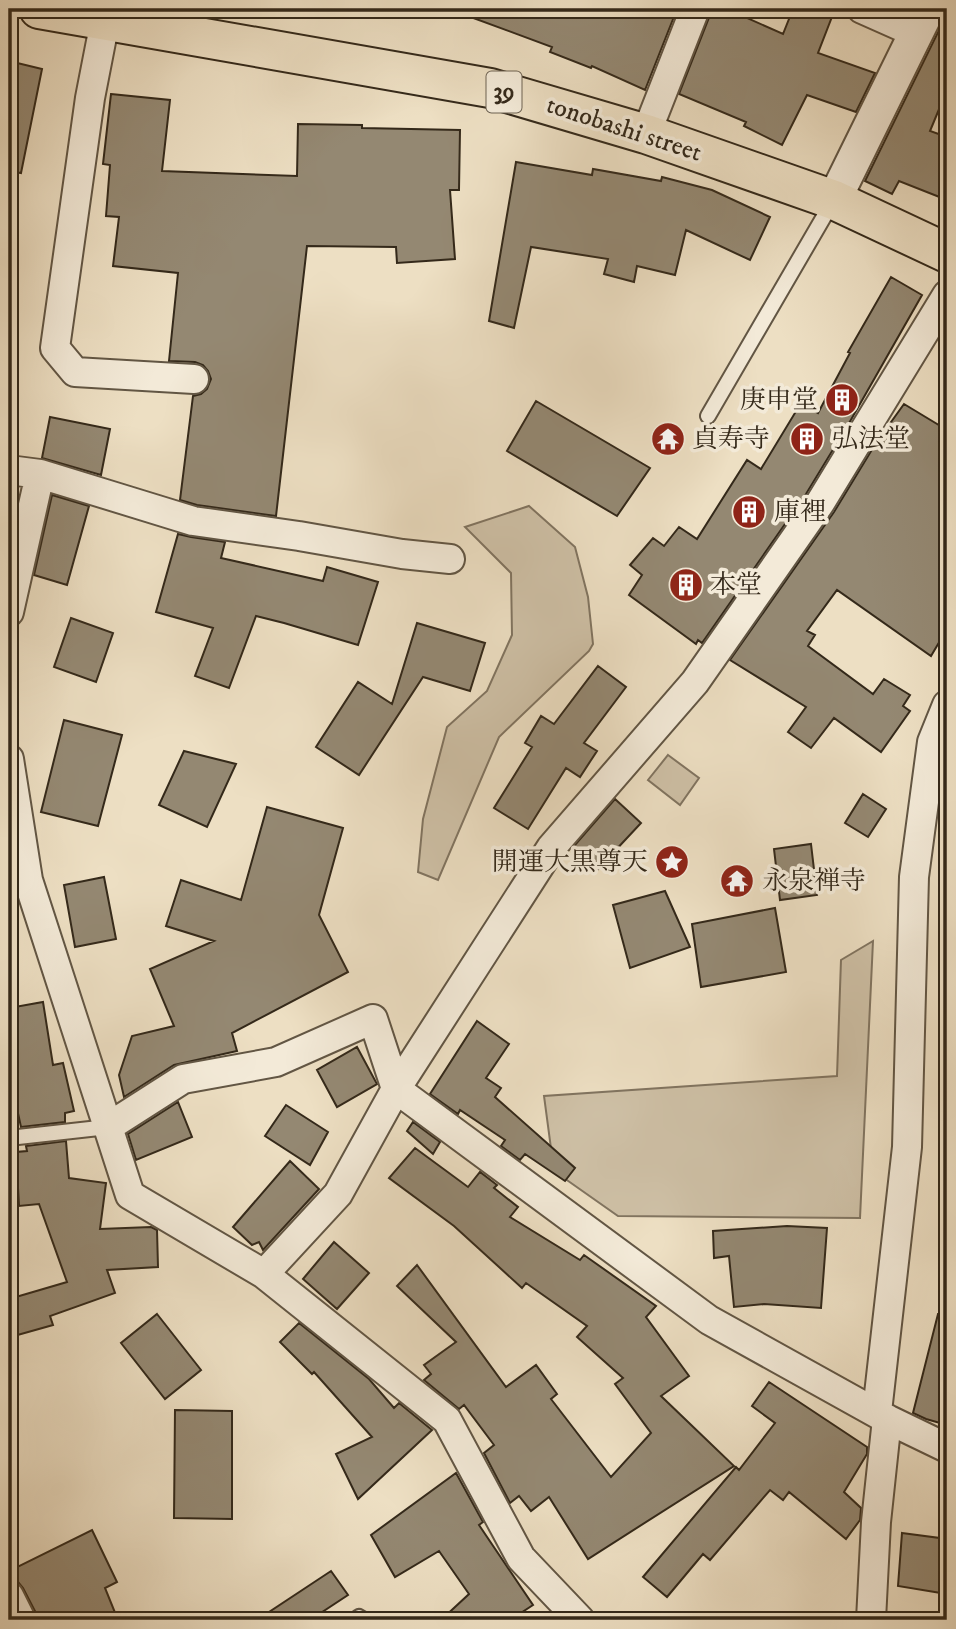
<svg xmlns="http://www.w3.org/2000/svg" width="956" height="1629" font-family="'IM FELL DW Pica','Noto Serif JP',serif">
	<rect width="100%" height="100%" fill="#eddfc3"/>
	<filter id="stains"><feTurbulence type="fractalNoise" baseFrequency=".00286" numOctaves="4"/><feColorMatrix values="0 0 0 0 .2 0 0 0 0 .09 0 0 0 0 .02 0 0 0 .5 -.17"/></filter>
	<radialGradient id="worn" r=".72"><stop offset=".6" stop-color="#630" stop-opacity="0"/><stop offset="1" stop-color="#630" stop-opacity=".3"/></radialGradient>
	<!-- green -->
	<path fill="#cec0a6" stroke="#817460" stroke-width="2" d="M529,506L575,547L588,597L593,644L589,651L499,737L438,880L418,872L423,819L447,727L487,691L512,635L511,573L465,527Z
		M668,755L699,778L680,805L648,780Z
		M873,941L860,1218L618,1216L554,1171L544,1096L837,1076L841,960Z"/>
	<!-- building -->
	<path fill="#948872" stroke="#34291a" stroke-width="2" d="M457,9H677L645,90L592,66L591,68L550,52L552,47L457,12Z
		M711,9H727L783,34L793,9H835L818,53L875,73L856,112L807,95L782,145L744,126L746,122L679,94L710,15Z
		M947,9V90L930,131L947,137V200L899,181L892,194L865,181L945,18Z
		M9,61L42,69L21,173L9,171Z
		M111,94L170,100L162,171L297,176L298,124L362,125V128L460,130L459,190H450L455,259L397,263L396,247L307,246L276,516L197,505L180,500L193,396L201,394L207,389L211,379L208,371L203,365L195,362L169,361L178,273L113,266L119,217L106,216L110,165L103,164Z
		M516,162L592,175L593,169L661,181L662,177L712,190L770,217L750,260L686,230L675,275L637,266L634,282L604,274L608,259L531,247L514,328L489,321Z
		M891,277L922,295L848,425L806,494L702,643L698,640L696,644L629,595L642,575L630,565L653,538L664,546L679,527L697,539L747,460L761,469L801,403L818,413L850,353L848,352Z
		M536,401L650,468L617,516L507,451Z
		M904,404L947,430V629L931,656L837,590L807,631L815,635L808,646L873,694L884,679L910,695L903,706L910,711L881,752L834,718L811,748L788,732L806,707L730,660L834,512L876,443Z
		M50,417L110,429L101,475L42,458Z
		M52,495L89,506L67,585L34,575Z
		M178,534L191,537L225,542L221,558L323,581L327,567L378,582L358,645L284,623L256,616L229,688L195,676L213,628L156,612Z
		M71,618L113,633L96,682L54,667Z
		M417,623L485,643L470,691L423,677L359,775L316,747L358,682L392,704Z
		M598,666L626,687L584,743L597,751L580,777L566,768L528,829L494,808L532,747L525,743L541,716L554,724Z
		M64,720L122,735L98,826L41,812Z
		M184,751L236,764L207,827L159,805Z
		M863,794L886,809L868,837L845,823Z
		M615,799L641,823L598,869L574,846Z
		M267,807L343,828L319,915L348,972L232,1033L237,1051L174,1065L124,1097L119,1075L132,1036L174,1026L150,969L214,941L166,926L181,880L241,900Z
		M811,844L817,895L780,900L774,849Z
		M104,877L116,939L75,947L64,885Z
		M665,891L690,947L630,968L613,905Z
		M775,908L786,972L701,987L692,924Z
		M43,1002L53,1065L63,1063L74,1111L65,1113V1122L21,1127L9,1072V1008Z
		M477,1021L509,1044L486,1078L501,1088L495,1097L575,1168L565,1181L525,1154L520,1160L501,1146L505,1140L460,1110L458,1114L430,1094Z
		M357,1047L377,1084L337,1107L317,1070Z
		M178,1102L192,1137L136,1160L128,1134Z
		M286,1105L328,1132L310,1165L265,1136Z
		M413,1122L440,1142L433,1154L407,1131Z
		M66,1141L69,1178L106,1183L100,1229L151,1227L157,1230L158,1267L107,1270L115,1293L50,1316L53,1325L14,1336L9,1317V1299L67,1282L39,1204L19,1206L16,1152L27,1151L26,1146Z
		M415,1148L468,1187L480,1172L497,1185L494,1188L518,1207L510,1217L580,1260L584,1255L656,1306L646,1317L689,1376L661,1396L734,1466L588,1559L549,1497L531,1511L519,1496L510,1503L484,1453L494,1445L464,1405L459,1409L424,1380L431,1374L424,1365L456,1342L397,1286L417,1265L506,1387L536,1365L557,1394L551,1399L611,1477L651,1433L615,1384L623,1378L577,1337L587,1326L526,1283L522,1288L454,1226L389,1178Z
		M290,1161L319,1189L263,1250L259,1242L252,1245L233,1227Z
		M787,1226L827,1228L821,1308L764,1304L734,1307L729,1256L714,1258L713,1231Z
		M334,1242L369,1273L337,1309L303,1279Z
		M157,1314L201,1370L165,1399L121,1343Z
		M938,1314L947,1315V1425L926,1419L913,1413Z
		M299,1323L369,1379L394,1408L399,1403L432,1430L358,1499L336,1454L372,1437L314,1372L312,1374L280,1342Z
		M769,1382L867,1447V1454L844,1492L861,1508L860,1520L846,1539L789,1492L783,1500L770,1490L710,1560L703,1554L667,1597L643,1577L736,1467L739,1470L775,1423L752,1406Z
		M175,1410L232,1411V1519L174,1518Z
		M456,1473L483,1522L479,1525L533,1605L510,1620H441L469,1594L439,1551L395,1577L371,1535Z
		M92,1530L117,1582L105,1588L118,1620H38L36,1613L23,1588L18,1582L9,1580V1571Z
		M902,1533L947,1539V1594L898,1586Z
		M331,1571L348,1595L310,1620H257Z"/>
	<g fill="none" stroke-linecap="round" stroke-linejoin="round">
		<!-- service casing -->
		<g stroke="#625644" stroke-width="18">
			<path id="service" d="M708,416L833,201
				M9,1138L108,1127
				M355,1620L359,1617L364,1620"/>
		</g>
		<!-- minor casing -->
		<g stroke="#625644" stroke-width="32">
			<path id="minor" d="M862,9L916,33
				M105,21L90,98L55,348L75,372L194,379
				M646,134L695,9
				M9,470L40,474L193,521L299,536L402,554L450,559
				M9,612L40,474
				M9,759L28,880L130,1195L264,1274L447,1420L521,1558L580,1620
				M108,1127L183,1079L276,1062L373,1019L396,1089L709,1320L887,1419L947,1448
				M264,1274L338,1194L396,1089L551,848L695,682L820,503L947,295
				M877,1412L907,1147L914,877L932,742L947,705
				M9,1596L21,1620
				M871,1620L876,1522L887,1419"/>
		</g>
		<!-- tertiary casing -->
		<g stroke="#625644" stroke-width="37">
			<path id="tertiary" d="M834,200L928,9"/>
		</g>
		<!-- primary casing -->
		<g stroke="#34291a" stroke-width="42">
			<path id="primary" d="M39,9L490,88L646,134L834,200L947,253"/>
		</g>
		<!-- service -->
		<use href="#service" stroke="#f3ead8" stroke-width="14"/>
		<!-- minor -->
		<use href="#minor" stroke="#f3ead8" stroke-width="28"/>
		<!-- tertiary -->
		<use href="#tertiary" stroke="#f3ead8" stroke-width="33"/>
		<!-- primary -->
		<use href="#primary" stroke="#eddfc3" stroke-width="38"/>
	</g>
	<!-- icons -->
	<defs>
		<g id="building-disc" transform="scale(1.75)"><circle r="9.5" fill="#8f2418" stroke="#f3ead8"/><path d="M-4-6H4V6H1V3H-1V6H-4ZM-2.5-4.3h1.7v1.8h-1.7ZM.8-4.3h1.7v1.8H.8ZM-2.5-1h1.7V.8h-1.7ZM.8-1h1.7V.8H.8Z" fill="#fff"/></g>
		<g id="temple-disc" transform="scale(1.75)"><circle r="9.5" fill="#8f2418" stroke="#f3ead8"/><path d="M0-6L5-2H3V0L6.5 2.5H4V6H1.5V3h-3V6H-4V2.5H-6.5L-3 0V-2H-5Z" fill="#fff"/></g>
		<g id="sight-disc" transform="scale(1.75)"><circle r="9.5" fill="#8f2418" stroke="#f3ead8"/><path d="M0-6L1.8-2.2L6-1.7L2.9 1.2L3.7 5.4L0 3.3L-3.7 5.4L-2.9 1.2L-6-1.7L-1.8-2.2Z" fill="#fff"/></g>
	</defs>
	<g fill-rule="evenodd">
		<use href="#building-disc" x="842" y="400"/>
		<use href="#temple-disc" x="668" y="439"/>
		<use href="#building-disc" x="807" y="439"/>
		<use href="#building-disc" x="749" y="512"/>
		<use href="#building-disc" x="686" y="585"/>
		<use href="#sight-disc" x="672" y="862"/>
		<use href="#temple-disc" x="737" y="881"/>
	</g>
	<g text-anchor="middle" dominant-baseline="central" stroke-width="7" stroke-linejoin="round" paint-order="stroke">
		<!-- shield labels -->
		<rect fill="#f3ead8" stroke="#6d6353" stroke-width="2" x="486.5" y="71.5" width="35" height="41" rx="5"/>
		<g font-size="24" font-weight="bold" fill="#34291a">
			<text x="504" y="92">39</text>
		</g>
		<!-- street labels -->
		<g font-size="26" fill="#34291a" stroke="#f3ead8">
			<text transform="translate(624 129) rotate(18)">tonobashi street</text>
		</g>
		<!-- poi labels -->
		<g font-size="26" fill="#34291a" stroke="#f3ead8" text-anchor="start">
			<text x="818" y="400" text-anchor="end">庚申堂</text>
			<text x="692" y="439">貞寿寺</text>
			<text x="832" y="439">弘法堂</text>
			<text x="774" y="512">庫裡</text>
			<text x="710" y="585">本堂</text>
			<text x="648" y="862" text-anchor="end">開運大黒尊天</text>
			<text x="762" y="881">永泉禅寺</text>
		</g>
	</g>
	<!-- margin -->
	<rect width="956" height="1629" fill="none" stroke="#eddfc3" stroke-width="35"/>
	<rect x="10" y="10" width="935" height="1608" fill="none" stroke="#34291a" stroke-width="3.5"/>
	<rect x="18" y="18" width="921" height="1594" fill="none" stroke="#34291a" stroke-width="2"/>
	<rect width="100%" height="100%" filter="url(#stains)"/>
	<rect width="100%" height="100%" fill="url(#worn)"/>
</svg>
